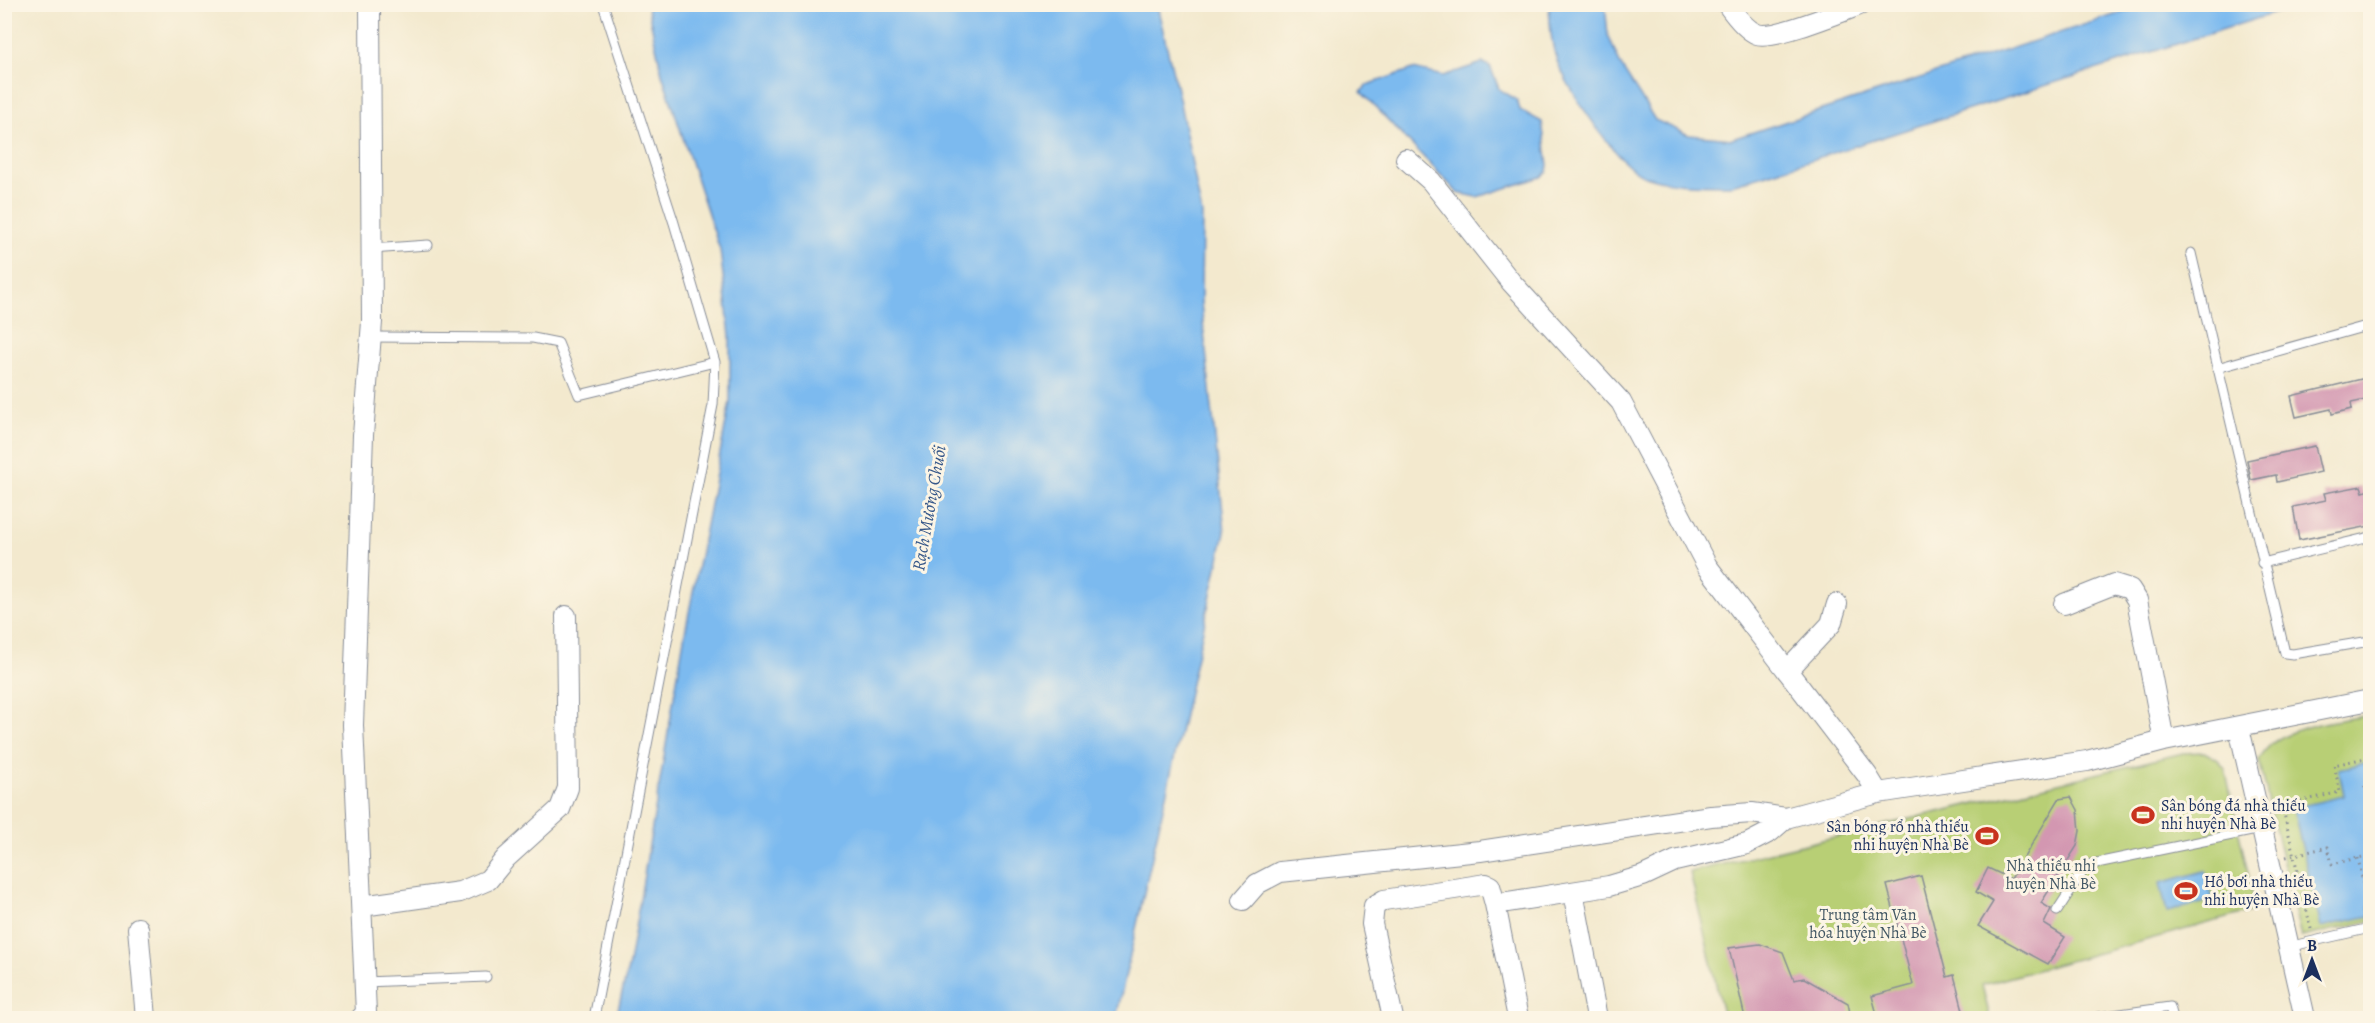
<svg xmlns="http://www.w3.org/2000/svg" width="2375" height="1023" font-family="Alegreya,serif">
	<rect width="100%" height="100%" fill="#fcf5e5"/>
	<filter id="ink" filterUnits="userSpaceOnUse"><feTurbulence type="fractalNoise" baseFrequency=".0167" numOctaves="2"/><feDisplacementMap in="SourceGraphic" scale="12" xChannelSelector="R" yChannelSelector="G"/><feConvolveMatrix kernelMatrix="1 2 1 2 8 2 1 2 1" color-interpolation-filters="sRGB"/></filter>
	<filter id="wash" filterUnits="userSpaceOnUse"><feTurbulence type="fractalNoise" baseFrequency=".008" numOctaves="4" result="noise"/><feDisplacementMap in="SourceGraphic" scale="24" xChannelSelector="R" yChannelSelector="G"/><feGaussianBlur stdDeviation="1.35" result="paint"/><feColorMatrix in="noise" values="0 0 0 0 0 0 0 0 0 0 0 0 0 0 0 0 0 1.4 0 .05"/><feComposite in="paint" operator="in"/></filter>
	<g filter="url(#wash)">
		<rect width="100%" height="100%" fill="#f3e9ce"/>
		<!-- green -->
		<path fill="#b8cf74" stroke="#6a7f69" stroke-width="1.5" d="M2370,715V921L2301,937L2259,760C2276,724 2336,722 2370,715Z
			M2204,752L2217,759L2225,769L2256,910L1982,985L1990,1018H1724L1690,872L2183,753Z"/>
		<!-- water -->
		<path fill="#7bbaef" stroke="#4b74a6" stroke-width="1.5" d="M647,5H1157L1179,98L1202,214L1201,303L1225,532L1116,1018H616L629,964L684,638L730,402V336L720,250L662,74Z
			M1549,5H1605L1608,35L1621,66L1655,120L1689,135L1732,139L2145,5H2300L1732,185C1703,184 1673,186 1645,176C1618,166 1573,95 1560,68C1551,49 1550,26 1549,5Z
			M1482,63L1490,66L1499,89L1517,100L1520,110L1542,122L1548,165L1547,172L1541,177L1477,197L1458,193L1361,92L1367,85L1413,69L1443,76Z
			M2370,762V916L2321,927L2293,808L2344,796L2339,769Z
			M2205,871L2213,900L2167,912L2160,883Z"/>
		<g id="blocks">
			<!-- building -->
			<path fill="#d397b1" d="M2370,377V399L2351,403L2352,409L2332,414L2331,409L2296,417L2291,396Z
				M2315,446L2321,472L2277,482L2276,475L2251,480L2247,460Z
				M2361,486L2363,492L2370,490V526L2299,540L2293,507L2326,500L2324,493Z
				M2071,797L2078,810L2080,831L2077,846L2041,903L2051,909L2044,924L2065,937L2048,964L1978,926L1993,902L1976,892L1988,868L2011,879L2059,799Z
				M1921,876L1947,977L1954,975L1965,1018H1878L1872,996L1913,985L1887,885Z
				M1760,944L1783,952L1794,980L1804,978L1848,1003L1851,1018H1745L1729,948Z"/>
		</g>
	</g>
	<g filter="url(#ink)">
		<use href="#blocks" fill-opacity="0" stroke="#878c96" stroke-width="1.5"/>
		<g fill="none" stroke-linecap="round" stroke-linejoin="round">
			<!-- service casing -->
			<g stroke="#878c96" stroke-width="11">
				<path id="service" d="M371,249L428,245
					M2191,253L2285,653L2293,654L2370,641
					M371,337L533,338L558,343L579,395L715,362
					M2217,368L2370,325
					M2262,563L2370,537
					M2057,911L2087,865L2261,829
					M2288,947L2370,928
					M365,982L486,977
					M594,1018L713,405L715,362L674,223L603,4
					M2092,1018L2170,1007L2173,1018"/>
			</g>
			<!-- minor casing -->
			<g stroke="#878c96" stroke-width="22">
				<path id="minor" d="M1727,4C1734,14 1746,30 1757,34C1773,40 1843,11 1862,4
					M1406,159L1431,181L1511,282L1621,402L1707,566L1867,775L1878,793
					M2064,604L2114,584L2130,589L2137,600L2164,741
					M1787,671L1831,624L1837,604
					M2239,728L2305,1018
					M1573,892L1597,1018
					M1243,900L1257,884L1280,872L1480,851L1711,816L1752,813L1786,818
					M1495,904L1518,1018
					M362,906L460,892L488,880L506,858L560,809L568,788L566,616
					M138,928L146,1018
					M361,1018L366,1013L353,725L363,435L372,322L370,4
					M1393,1018L1372,924L1374,906L1384,900L1486,884L1490,886L1495,904L1609,886L1643,876L1675,861L1747,844L1770,832L1786,818L1878,793L2087,761L2164,741L2370,700"/>
			</g>
			<!-- path -->
			<path stroke="#878c96" stroke-width="3" stroke-dasharray="1.5 4.5" stroke-linecap="butt" d="M2364,788L2370,778
				M2282,805L2311,929
				M2277,807L2340,792L2334,765L2370,757
				M2286,857L2328,847L2332,864L2367,856L2370,851
				M2358,858L2366,896H2370"/>
			<!-- service -->
			<use href="#service" stroke="#fff" stroke-width="9"/>
			<!-- minor -->
			<use href="#minor" stroke="#fff" stroke-width="20"/>
		</g>
	</g>
	<!-- icons -->
	<defs>
		<g id="stadium-bare" transform="scale(1.8)"><path d="M0-5a6.5 5 0 1 0 0 10a6.5 5 0 1 0 0-10ZM-3.5-1.8h7v3.6h-7Z" fill="#c8321e" stroke="#fcf5e5" stroke-width="2.5" paint-order="stroke"/></g>
	</defs>
	<g fill-rule="evenodd">
		<use href="#stadium-bare" x="2143" y="815"/>
		<use href="#stadium-bare" x="1987" y="836"/>
		<use href="#stadium-bare" x="2186" y="891"/>
	</g>
	<g text-anchor="middle" dominant-baseline="central" stroke-width="6" stroke-linejoin="round" paint-order="stroke">
		<!-- poi labels -->
		<g font-size="16" fill="#1b2f5e" stroke="#fcf5e5" text-anchor="start">
			<text x="2161" y="806">Sân bóng đá nhà thiếu<tspan x="2161" dy="18">nhi huyện Nhà Bè</tspan></text>
			<text x="1969" y="827" text-anchor="end">Sân bóng rổ nhà thiếu<tspan x="1969" dy="18">nhi huyện Nhà Bè</tspan></text>
			<text x="2204" y="882">Hồ bơi nhà thiếu<tspan x="2204" dy="18">nhi huyện Nhà Bè</tspan></text>
		</g>
		<!-- park labels -->
		<g font-size="16" fill="#425764" stroke="#fcf5e5">
			<text x="2051" y="866">Nhà thiếu nhi<tspan x="2051" dy="18">huyện Nhà Bè</tspan></text>
			<text x="1868" y="915">Trung tâm Văn<tspan x="1868" dy="18">hóa huyện Nhà Bè</tspan></text>
		</g>
		<!-- water labels -->
		<g font-size="18" font-style="italic" fill="#38598a" stroke="#fcf5e5">
			<text transform="translate(929 508) rotate(-80)">Rạch Mương Chuối</text>
		</g>
	</g>
	<!-- margin -->
	<rect width="2375" height="1023" fill="none" stroke="#fcf5e5" stroke-width="24"/>
	<!-- north arrow -->
	<g transform="translate(2312 960)" stroke="#fcf5e5" stroke-width="4.5" paint-order="stroke">
	<path d="M0-4.5L10 22L0 15L-10 22Z" fill="#1b2f5e"/>
	<text y="-9" font-size="16" font-weight="bold" text-anchor="middle" fill="#1b2f5e">B</text>
	</g>
</svg>
